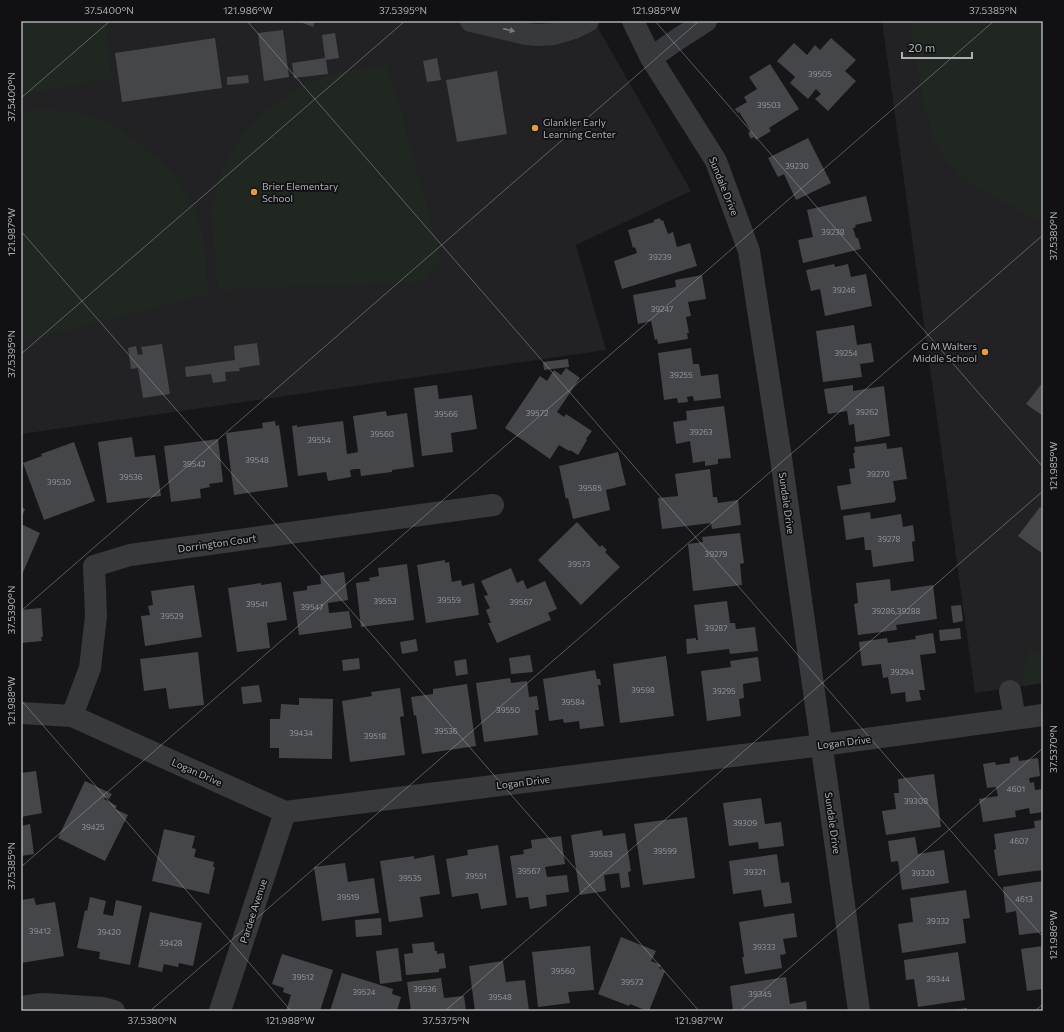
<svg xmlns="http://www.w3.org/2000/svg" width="1064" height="1032" font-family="Commissioner,sans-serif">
	<rect width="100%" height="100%" fill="#161618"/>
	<!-- built -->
	<path fill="#222225" d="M21,21H594L691,191L576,245L606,350L21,434Z
		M882,21H1043V683L975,693Z"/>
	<!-- green -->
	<path fill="#202721" d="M21,21H104L112,78L21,94Z
		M910,21H1043V223L977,188L949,164L934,141L924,106Z
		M388,65L441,258L421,282L218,290L211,208L223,168L242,135L266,110L301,86L340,72Z
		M37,109L75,112L110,122L141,145L172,172L194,208L205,248L208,294L21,342V112Z
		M1030,649L1043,658V683L1024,686L1022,669Z"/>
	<!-- building -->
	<path fill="#45464a" d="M298,21H315L313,27Z
		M283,30L289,77L264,81L258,33Z
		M335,33L339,58L326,60L328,74L294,78L292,63L325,58L322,35Z
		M215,38L222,88L122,102L115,53Z
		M831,38L856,60L845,71L856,81L828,111L815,99L821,94L816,89L808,99L790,83L795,77L777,61L794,43L807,55L815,45L820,50Z
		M437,58L441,80L427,82L423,61Z
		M770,64L799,109L769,128L771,131L756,140L754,137L751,139L748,133L751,131L739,112L738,113L735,109L747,102L744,97L757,89L749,77Z
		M497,71L507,134L457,142L446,80Z
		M248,75L249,83L227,85V77Z
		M808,138L831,183L796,200L784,174L778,177L768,158Z
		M866,196L872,221L855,225L856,227L853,228L856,238H858L861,249L803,263L798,240L813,237L807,210Z
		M660,218L661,221L663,220L668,234L673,232L677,247L690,243L697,266L622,289L614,261L637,253L635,247L633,248L628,230L654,222V220Z
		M834,264L835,267L848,264L851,277L866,274L872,306L825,316L820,289L811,291L806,270Z
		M702,275L706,299L688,302L691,316L686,317L689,333H687L688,339L658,344L657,339L655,340L651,321L638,324L633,295L676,287L675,280Z
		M854,325L857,345L871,343L874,362L860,364L862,377L823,382L816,331Z
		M257,343L260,365L239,368L240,371L225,372L226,381L213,383L211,374L186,377L185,367L235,360L234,346Z
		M162,344L170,394L143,398L138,368L131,369L128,348L136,346L138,355L143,354L141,347Z
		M691,348L693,364H699L701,376L718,374L721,398L694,401L693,396L687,397L688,402L678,403L677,398L664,400L658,353Z
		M568,359L569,367L544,370L543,362Z
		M566,368L580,378L557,412L564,417L566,414L592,431L586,439L587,440L578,455L570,450L569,451L559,445L550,459L505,428L540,376L547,381L554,370L561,375Z
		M1043,382V416L1026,404Z
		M437,385L439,399L472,395L477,429L451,433L453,452L422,456L414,388Z
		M853,385V391L884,386L890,436L856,442L854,424L849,425L847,411L828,414L824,389Z
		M724,406L731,458L718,459V464L705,466V461L693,463L690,441L676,444L673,422L687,420L686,411Z
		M386,411L387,416L407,413L414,467L392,470V472L361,476L360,469H355L350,470L351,477L328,481L326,472L298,476L292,426L297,425V427L343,421L347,454L353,453L358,452L353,416Z
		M275,421L276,426L279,425L288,487L234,495L226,433L263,428L262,423Z
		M132,437L135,457L155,455L161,496L107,503L98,442Z
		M218,439L223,482L209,484L210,487L200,489L201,498L171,502L164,446Z
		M74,442L95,501L44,520L23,463L42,456L41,454Z
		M886,443L887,449L902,447L907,479L893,481L896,500H895V502L841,510L837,486L851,484L849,469L855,468L853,453H855L854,447Z
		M618,452L626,485L606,490L610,510L573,519L568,498L566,499L559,466Z
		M710,469L713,497H717L718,503L738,500L741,525L712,529L711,523L662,529L658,498L678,496L675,474Z
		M21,507L25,509L21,519Z
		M1040,507L1043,509V554L1018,536Z
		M870,512L871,519L901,514L903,527L913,525L915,541L912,542L914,561L873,567L871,550H865L864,537L846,540L843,516Z
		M577,522L600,547L602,545L607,550L605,552L620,567L581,605L538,560Z
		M21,524L40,533L21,577Z
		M740,533L744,563L740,564L742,585L693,591L688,544L703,542L702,537Z
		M445,560V563L449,562L452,582L461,580L462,586L474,583L479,615L426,623L417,565Z
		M407,564L414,620L361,627L356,583L370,581L369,578L379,576L378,568Z
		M511,568L517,583L523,580L527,589L545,581L557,609L548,613L551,620L497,643L488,623H491L486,610L490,608L484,596L488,595L481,581Z
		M344,572L348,600L328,603L329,613L349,611L352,628L299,635L293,592L307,590V586L321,584L320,576Z
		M890,579L891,591L933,585L937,619L896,625L897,630L858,635L854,604L858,603L856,583Z
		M281,582L287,620L267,623L270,648L237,652L228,588L261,583V585Z
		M194,585L202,637L145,646L141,616L150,615L148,606L153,605L151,591Z
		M727,601L730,623H735L736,629L755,627L758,651L730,654L729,649L687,654L686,639L696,638V640H698L694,605Z
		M961,605L963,621L953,623L951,606Z
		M41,608L43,637H41L42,641L21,643V610Z
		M960,628L961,639L940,641L939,630Z
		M933,633L936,653L920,655L925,690H919L921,700L906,702L905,692L891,694L888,677L883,678L881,664L862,666L859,642L887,638L888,643L916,639L915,636Z
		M416,639L418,651L402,654L400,642Z
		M198,652L204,705L169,709L166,688L144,691L140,659Z
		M530,655L533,672L511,674L509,658Z
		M666,656L674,716L620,723L613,664Z
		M758,657L761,681L743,684L744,698L739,699L741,716L707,721L701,671L731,667L730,661Z
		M359,658L360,669L343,671L342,660Z
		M466,659L468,674L456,676L454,661Z
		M595,670L597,679H600L601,685H598L604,726L580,729L579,721L564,723L563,719L549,721L543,679Z
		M510,678L511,683L527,681L529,697L537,696L539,710H535L538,735L484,742L476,683Z
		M467,684L476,746L422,754L416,715L414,716L411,697L433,694V689Z
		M259,685L262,702L243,704L241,687Z
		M400,688L404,716L400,717L405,755L350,762L342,701L372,696L371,692Z
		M299,698L333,699L332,759L279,758V748H270V719H280L281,704L299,705Z
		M1018,756L1019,761L1038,758L1040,776L1029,778L1030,783L1034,782L1035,790L1043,789V812L1030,814L1029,808L1015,811L1016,817L983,822L979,799L998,796L996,787L987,788L983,764L995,762L996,765L1010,763V758Z
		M36,771L42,813L21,817V773Z
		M934,774L941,827L886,835L882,811L896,809L894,793H899L898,779Z
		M85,781L112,794L109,799L105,797L104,799L117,806L115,809L128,815L105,861L58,838Z
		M761,798L765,824L781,822L784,846L759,849L758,842L729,846L723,803Z
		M687,817L695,878L643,885L634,824Z
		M1043,820V870L998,876L994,850L996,849L994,834L1035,828L1034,821Z
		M30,824L34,854L21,856V826Z
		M164,829L195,836L192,848L196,849L194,857L214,862L213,867H215L209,894L152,881Z
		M602,830L603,836L625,833L631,871L628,872L630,887L621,888L619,873L604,875L606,891L580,895L571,835Z
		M561,836L565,864L545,867L547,877L567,875L569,892L546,895L547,906L530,909L528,897L516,898L510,856L524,854L523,850L532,848L531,840Z
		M915,837L918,854L944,850L949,883L902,890L898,861L891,862L888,841Z
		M498,845L507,905L481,909L478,893L452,897L446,859L468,855L467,850Z
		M777,854L781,883L789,882L792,903L764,907L761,890L733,894L729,861Z
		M434,855L440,894L420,897L423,917L389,922L380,861L414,856V859Z
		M345,863L348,882L374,878L379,913L322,921L314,867Z
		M1043,881V932L1019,935L1016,911L1006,913L1003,887Z
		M966,890L970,918L963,919L966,943L902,953L898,924L913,922L910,898Z
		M90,897L106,901L103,914L113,916L116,900L142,906L130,965L99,959L100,952L77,948L85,910L87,911Z
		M34,898L36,905L55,902L64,956L21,963V900Z
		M150,912L202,923L193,966L179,963L178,967L164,964L162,972L138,967Z
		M794,913L797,937L783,939L786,954L780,955L782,968L745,974L742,957H744L739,922Z
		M381,918L382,935L356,937L355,920Z
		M621,937L656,951L651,961L661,965L659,968L665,971L649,1011H647L630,1004L629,1006L598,994Z
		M434,942L435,951H437V954L444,953L446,968L439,969V972L406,975L404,954L413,953L412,944Z
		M590,946L594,990L568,992L570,1003L538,1007L532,952Z
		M1043,946V989L1027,991L1021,949Z
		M398,948L402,981L380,984L376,951Z
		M958,952L965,1000L918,1007L914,979L906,980L904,960Z
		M282,954L333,970L320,1011H286L291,995L283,992L284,988L272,984Z
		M503,961L506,982L525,980L529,1011H475L469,966Z
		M342,973L393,989L392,994L401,997L397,1011H330Z
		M786,977L790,1004L806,1001L807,1011H747L746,1010L733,1011L730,986Z
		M441,978L444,998L464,996L466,1011H411L407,982Z
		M967,1008V1011H951V1010Z"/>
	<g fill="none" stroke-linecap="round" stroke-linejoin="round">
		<!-- minor -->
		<path stroke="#37393c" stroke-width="22" d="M471,21L526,34L539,35L554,34L574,28L588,21
			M633,21L651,58L716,161L749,251L781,458L859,1011
			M651,58L675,41L706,21
			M1010,691L1015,719
			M21,713L72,716L285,812L822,745L1043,715
			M72,716L90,668L96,616L94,566L130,555L493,505
			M21,1007L43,1004L103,1008L114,1011
			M220,1011L285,812"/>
	</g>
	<!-- one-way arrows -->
	<defs><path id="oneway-solid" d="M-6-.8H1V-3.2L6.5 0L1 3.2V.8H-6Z"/></defs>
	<use fill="#767a7f" href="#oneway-solid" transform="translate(509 30) rotate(13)"/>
	<!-- ticks -->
	<path fill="none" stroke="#a9afb6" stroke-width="1" stroke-opacity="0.45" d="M247,21L1043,937M655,21L1043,467M21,98L110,21M21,231L699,1011M21,354L405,21M21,611L699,21M21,700L291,1011M21,867L994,21M150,1011L1043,235M445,1011L1043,491M740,1011L1043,748M1035,1011L1043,1004"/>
	<!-- markers -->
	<g fill="#e29d44" stroke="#111113" stroke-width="1.5">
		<circle cx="535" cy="128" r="4"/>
		<circle cx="254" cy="192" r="4"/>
		<circle cx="985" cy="352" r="4"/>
	</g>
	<g text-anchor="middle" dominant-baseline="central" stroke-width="3.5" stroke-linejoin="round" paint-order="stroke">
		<!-- number labels -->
		<g font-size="8" fill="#90959b">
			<text x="820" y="74">39505</text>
			<text x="769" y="105">39503</text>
			<text x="797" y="166">39230</text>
			<text x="833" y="232">39238</text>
			<text x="660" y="257">39239</text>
			<text x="844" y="290">39246</text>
			<text x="662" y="309">39247</text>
			<text x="846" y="353">39254</text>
			<text x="681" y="375">39255</text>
			<text x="867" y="412">39262</text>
			<text x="537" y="413">39572</text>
			<text x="446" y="414">39566</text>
			<text x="701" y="432">39263</text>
			<text x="382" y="434">39560</text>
			<text x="319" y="440">39554</text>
			<text x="257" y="460">39548</text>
			<text x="194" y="464">39542</text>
			<text x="878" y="474">39270</text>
			<text x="131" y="477">39536</text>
			<text x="59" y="482">39530</text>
			<text x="590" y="488">39585</text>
			<text x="889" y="539">39278</text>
			<text x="716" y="554">39279</text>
			<text x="579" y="564">39573</text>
			<text x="449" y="600">39559</text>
			<text x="385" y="601">39553</text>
			<text x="521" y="602">39567</text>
			<text x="257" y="604">39541</text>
			<text x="312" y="607">39547</text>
			<text x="896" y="611">39286,39288</text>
			<text x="172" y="616">39529</text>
			<text x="716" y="628">39287</text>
			<text x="902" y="672">39294</text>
			<text x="643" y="690">39598</text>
			<text x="724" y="691">39295</text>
			<text x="573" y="702">39584</text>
			<text x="508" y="710">39550</text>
			<text x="446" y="731">39536</text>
			<text x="301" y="733">39434</text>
			<text x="375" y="736">39518</text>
			<text x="1016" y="789">4601</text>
			<text x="916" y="801">39308</text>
			<text x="745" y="823">39309</text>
			<text x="93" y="827">39425</text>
			<text x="1019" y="841">4607</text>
			<text x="665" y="851">39599</text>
			<text x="601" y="854">39583</text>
			<text x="529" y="871">39567</text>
			<text x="755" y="872">39321</text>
			<text x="923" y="873">39320</text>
			<text x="476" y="876">39551</text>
			<text x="410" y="878">39535</text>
			<text x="348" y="897">39519</text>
			<text x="1024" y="899">4613</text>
			<text x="938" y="921">39332</text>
			<text x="40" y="931">39412</text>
			<text x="109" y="932">39420</text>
			<text x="171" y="943">39428</text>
			<text x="764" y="947">39333</text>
			<text x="563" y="971">39560</text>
			<text x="303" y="977">39512</text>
			<text x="938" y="979">39344</text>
			<text x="632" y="982">39572</text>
			<text x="425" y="989">39536</text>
			<text x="364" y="992">39524</text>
			<text x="760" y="994">39345</text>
			<text x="500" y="997">39548</text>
		</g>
		<!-- poi labels -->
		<g font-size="10" fill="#a9afb6" stroke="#111113" text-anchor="start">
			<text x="543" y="122">Glankler Early<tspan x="543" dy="12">Learning Center</tspan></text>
			<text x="262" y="186">Brier Elementary<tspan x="262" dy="12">School</tspan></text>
			<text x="977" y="346" text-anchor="end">G M Walters<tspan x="977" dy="12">Middle School</tspan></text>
		</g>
		<!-- street labels -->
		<g font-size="10" fill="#a9afb6" stroke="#111113">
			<text transform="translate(724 186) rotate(68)">Sundale Drive</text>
			<text transform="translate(787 503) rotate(82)">Sundale Drive</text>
			<text transform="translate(217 543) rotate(-8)">Dorrington Court</text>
			<text transform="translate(844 742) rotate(-7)">Logan Drive</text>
			<text transform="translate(197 772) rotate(24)">Logan Drive</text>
			<text transform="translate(523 782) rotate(-7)">Logan Drive</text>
			<text transform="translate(833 823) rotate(82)">Sundale Drive</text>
			<text transform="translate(253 911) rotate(-72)">Pardee Avenue</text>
		</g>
	</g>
	<!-- border -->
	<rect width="1064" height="1032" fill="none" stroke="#111113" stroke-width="44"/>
	<!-- scale -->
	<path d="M902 52v6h70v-6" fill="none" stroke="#a9afb6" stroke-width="2"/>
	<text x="908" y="52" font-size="12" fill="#a9afb6" stroke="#111113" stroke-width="3" paint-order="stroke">20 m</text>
	<rect x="22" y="22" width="1020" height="988" fill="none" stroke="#a9afb6" stroke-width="1.5"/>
	<g font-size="10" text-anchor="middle" fill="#a9afb6">
		<text x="109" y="14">37.5400°N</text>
		<text x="248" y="14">121.986°W</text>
		<text x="403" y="14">37.5395°N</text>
		<text x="656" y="14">121.985°W</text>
		<text x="993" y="14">37.5385°N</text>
		<text transform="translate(11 97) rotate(-90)" y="4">37.5400°N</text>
		<text transform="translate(11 232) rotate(-90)" y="4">121.987°W</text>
		<text transform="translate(1053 236) rotate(-90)" y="4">37.5380°N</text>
		<text transform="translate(11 354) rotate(-90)" y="4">37.5395°N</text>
		<text transform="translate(1053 466) rotate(-90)" y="4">121.985°W</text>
		<text transform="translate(11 610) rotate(-90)" y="4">37.5390°N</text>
		<text transform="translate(11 701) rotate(-90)" y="4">121.988°W</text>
		<text transform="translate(1053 749) rotate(-90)" y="4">37.5370°N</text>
		<text transform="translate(11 866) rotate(-90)" y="4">37.5385°N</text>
		<text transform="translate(1053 935) rotate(-90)" y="4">121.986°W</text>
		<text x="152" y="1024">37.5380°N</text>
		<text x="290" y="1024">121.988°W</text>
		<text x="446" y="1024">37.5375°N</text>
		<text x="699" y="1024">121.987°W</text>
	</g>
</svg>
